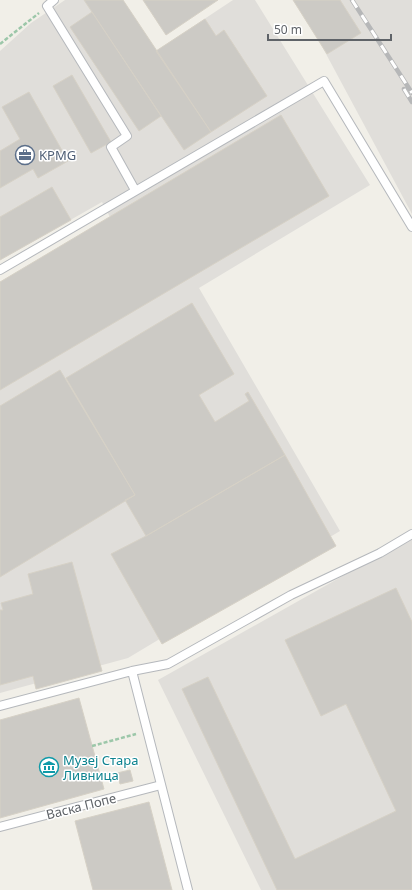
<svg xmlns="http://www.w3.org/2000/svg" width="412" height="890" font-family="'Noto Sans',sans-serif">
	<rect width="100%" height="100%" fill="#f1efe8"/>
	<!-- industrial -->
	<path fill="#e0deda" d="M65,0H123L156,51L233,0H255L370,185L199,288L340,531L128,658L0,693V282L110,217L102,202L0,260V51L31,23Z
		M294,0H412V214L318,39Z
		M412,537V890H261L158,680Z"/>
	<!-- building -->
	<path fill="#cccac5" stroke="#d6d1c6" d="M84,0H123L211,132L184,150Z
		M143,0H218L166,35Z
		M293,0H340L361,33L327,54Z
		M92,12L161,116L139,131L70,27Z
		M205,19L216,36L224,30L267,96L211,132L156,51Z
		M72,75L111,142L91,153L53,86Z
		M29,92L68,161L38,178L33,169L0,188V151L20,139L2,107Z
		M281,115L329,196L0,390V282Z
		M52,187L71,220L0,260V217Z
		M192,303L234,374L199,395L215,422L249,401L245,394L248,392L285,455L146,536L125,500L135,495L66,378Z
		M60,370L135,495L0,577V406Z
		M285,455L336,546L162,644L111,554L146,536Z
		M72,562L102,671L36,689L33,676L0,685V610H3L1,603L33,594L28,574Z
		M396,588L412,622V890H277L182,689L208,677L295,859L396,811L346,704L321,716L285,640Z
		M79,698L104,789L0,818V720Z
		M130,770L133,781L120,784L117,773Z
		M149,802L172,890H93L75,821Z"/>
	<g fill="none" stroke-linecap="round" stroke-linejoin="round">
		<!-- service casing -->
		<g stroke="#b5b8bc" stroke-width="10">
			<path id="service" d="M54,0L47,6L127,136L111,147L135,190
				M0,270L324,81L412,227
				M132,671L188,890
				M0,706L132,671L168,664L291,595L380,553L412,534
				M0,827L161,785"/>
		</g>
		<!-- path -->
		<path stroke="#9cc7a9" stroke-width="2.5" stroke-dasharray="4 2" stroke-linecap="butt" d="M0,44L39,13
			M92,746L136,734"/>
		<!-- service -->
		<use href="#service" stroke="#fff" stroke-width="8"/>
		<!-- rail casing -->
		<g stroke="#b6b7b8" stroke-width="4.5">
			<path id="rail" d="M352,0L412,93
				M404,89L412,102"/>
		</g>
		<!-- rail -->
		<use href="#rail" stroke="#fff" stroke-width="3" stroke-dasharray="9" stroke-linecap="butt"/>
	</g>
	<!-- icons -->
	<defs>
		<g id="office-ring" transform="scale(1)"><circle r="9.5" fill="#fff" stroke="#5c6f8a" stroke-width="1.5"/><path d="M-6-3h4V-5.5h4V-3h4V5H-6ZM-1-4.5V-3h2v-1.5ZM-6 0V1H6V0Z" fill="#5c6f8a"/></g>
		<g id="museum-ring" transform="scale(1)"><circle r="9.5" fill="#fff" stroke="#0f9aa8" stroke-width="1.5"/><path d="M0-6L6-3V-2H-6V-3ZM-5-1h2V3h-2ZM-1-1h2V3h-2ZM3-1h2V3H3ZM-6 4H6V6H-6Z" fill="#0f9aa8"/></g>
	</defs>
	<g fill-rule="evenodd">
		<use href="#office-ring" x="25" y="155"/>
		<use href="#museum-ring" x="49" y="767"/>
	</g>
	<g text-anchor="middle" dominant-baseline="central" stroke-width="3" stroke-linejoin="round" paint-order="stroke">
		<!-- service labels -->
		<g font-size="13" fill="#4e5e75" stroke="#fff" text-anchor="start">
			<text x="39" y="155">KPMG</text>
		</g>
		<!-- culture labels -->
		<g font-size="13" fill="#0d838f" stroke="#fff" text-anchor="start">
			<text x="63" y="760">Музеј Стара<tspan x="63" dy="15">Ливница</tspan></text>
		</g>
		<!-- street labels -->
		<g font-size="13" fill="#5f6368" stroke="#fff">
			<text transform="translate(81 806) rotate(-14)">Васка Попе</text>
		</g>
	</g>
	<!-- scale -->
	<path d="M268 34v6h123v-6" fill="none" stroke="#5f6368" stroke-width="2"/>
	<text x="274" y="34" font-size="12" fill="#5f6368" stroke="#ffffff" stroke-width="3" paint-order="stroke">50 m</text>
</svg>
